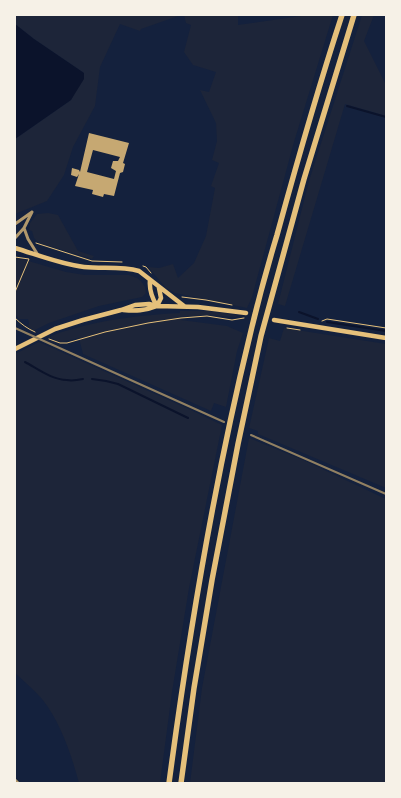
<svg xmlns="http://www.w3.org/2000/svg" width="401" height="798" font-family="'Archivo Narrow',sans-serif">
	<rect width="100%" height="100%" fill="#14213d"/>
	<!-- green -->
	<path fill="#1d2539" d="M15,15H181L141,29L140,31L120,24L100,67L95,106L73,147L64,175L47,201L15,214V139L71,100L84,73L34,39L15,24Z
		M184,15H238V25L308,15H333L294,142L252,297L247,308L175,293L166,288L148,267L159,268L173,264L178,278L194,263L206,236L215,188L211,186L219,163L212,160L217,141L216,123L200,90L209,92L216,72L193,65L184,52L191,25L186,23Z
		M362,15H374L364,41L386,85V116L345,104L285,306L278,304L309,181Z
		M48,213L58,215L78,251L94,256L92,259L39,243L34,238L32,231L29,230L30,223L37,214Z
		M15,257L66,272L85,275H129L137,278L141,281L145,287L146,293L142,297L99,306L49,323L33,331L28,327L29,323L28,319H19L15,314Z
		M180,311H208L237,315L236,317L207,315L180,317L181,320L227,326L243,333L237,351L226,407L214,403L211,411L83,354L79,338L61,342L49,338C54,334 62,332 69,330C105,319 143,315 180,313Z
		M284,328L386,344V488L258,434V431L249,428L269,338L280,341Z
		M39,342L191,410L222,425L189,588L172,692L160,783H79C71,754 61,723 42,699C34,690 24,681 15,673V354Z
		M249,438L303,460L386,499V783H190L202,688Z"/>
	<!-- water -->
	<path fill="#0b132b" d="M15,24L34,39L84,73V79L71,100L15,139Z"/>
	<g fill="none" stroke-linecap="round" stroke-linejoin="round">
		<!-- stream -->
		<path stroke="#0b132b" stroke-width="2" d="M347,106L386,117
			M299,312L318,319
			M327,322L386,331
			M25,362C38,369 52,380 67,380C72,381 78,380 83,379
			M92,379L106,381L118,384L188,418"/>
	</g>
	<!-- building -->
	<path fill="#c6a872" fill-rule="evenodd" d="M89,133L129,143L123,163L125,164L123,172L120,173L114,196L104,194L103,197L92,194L93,190L75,186L79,174L77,177L71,175L72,168L79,170L80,172ZM93,150L120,157L118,161H113L111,168L116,171L114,179L87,172Z"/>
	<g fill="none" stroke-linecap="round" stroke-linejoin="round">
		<!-- path -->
		<path stroke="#e5c07b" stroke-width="1" d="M36,243L92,261L122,262
			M15,257L29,259L15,292
			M143,266L146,267L151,273
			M182,297L206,300L232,305
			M15,318C21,324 28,329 35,332
			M322,321L327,319L386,328
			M287,328L300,330
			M49,339L60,343H67L105,332L148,323L181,318L207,316L232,320L244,318"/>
		<!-- minor -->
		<path stroke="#b1986c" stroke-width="3" d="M15,224L32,212
			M24,228L28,239L38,255
			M15,238L24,228L32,212
			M15,780L18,783"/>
		<!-- secondary -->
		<path stroke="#e5c07b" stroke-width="4.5" d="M15,248C38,255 60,264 84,267C102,269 121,266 139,271L184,306
			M150,280C149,290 152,298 157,306
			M157,306L161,298L159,288
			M123,310C135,311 145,311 157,306
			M274,320L386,338
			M15,349L55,329L83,320L121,310L135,305L149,304L157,306L198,307L246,313"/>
		<!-- motorway -->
		<path stroke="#e5c07b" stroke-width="5.5" d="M169,783C189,633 214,482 250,335C258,301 267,268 277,235C297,162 318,88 342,15
			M181,783L194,688L212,580L238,444L261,336L304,179L354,15"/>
		<!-- rail -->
		<path stroke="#918062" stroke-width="2" d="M15,328L224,422
			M251,435L386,494"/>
	</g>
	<!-- border -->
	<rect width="401" height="798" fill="none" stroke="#f6f1e7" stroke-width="32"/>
</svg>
